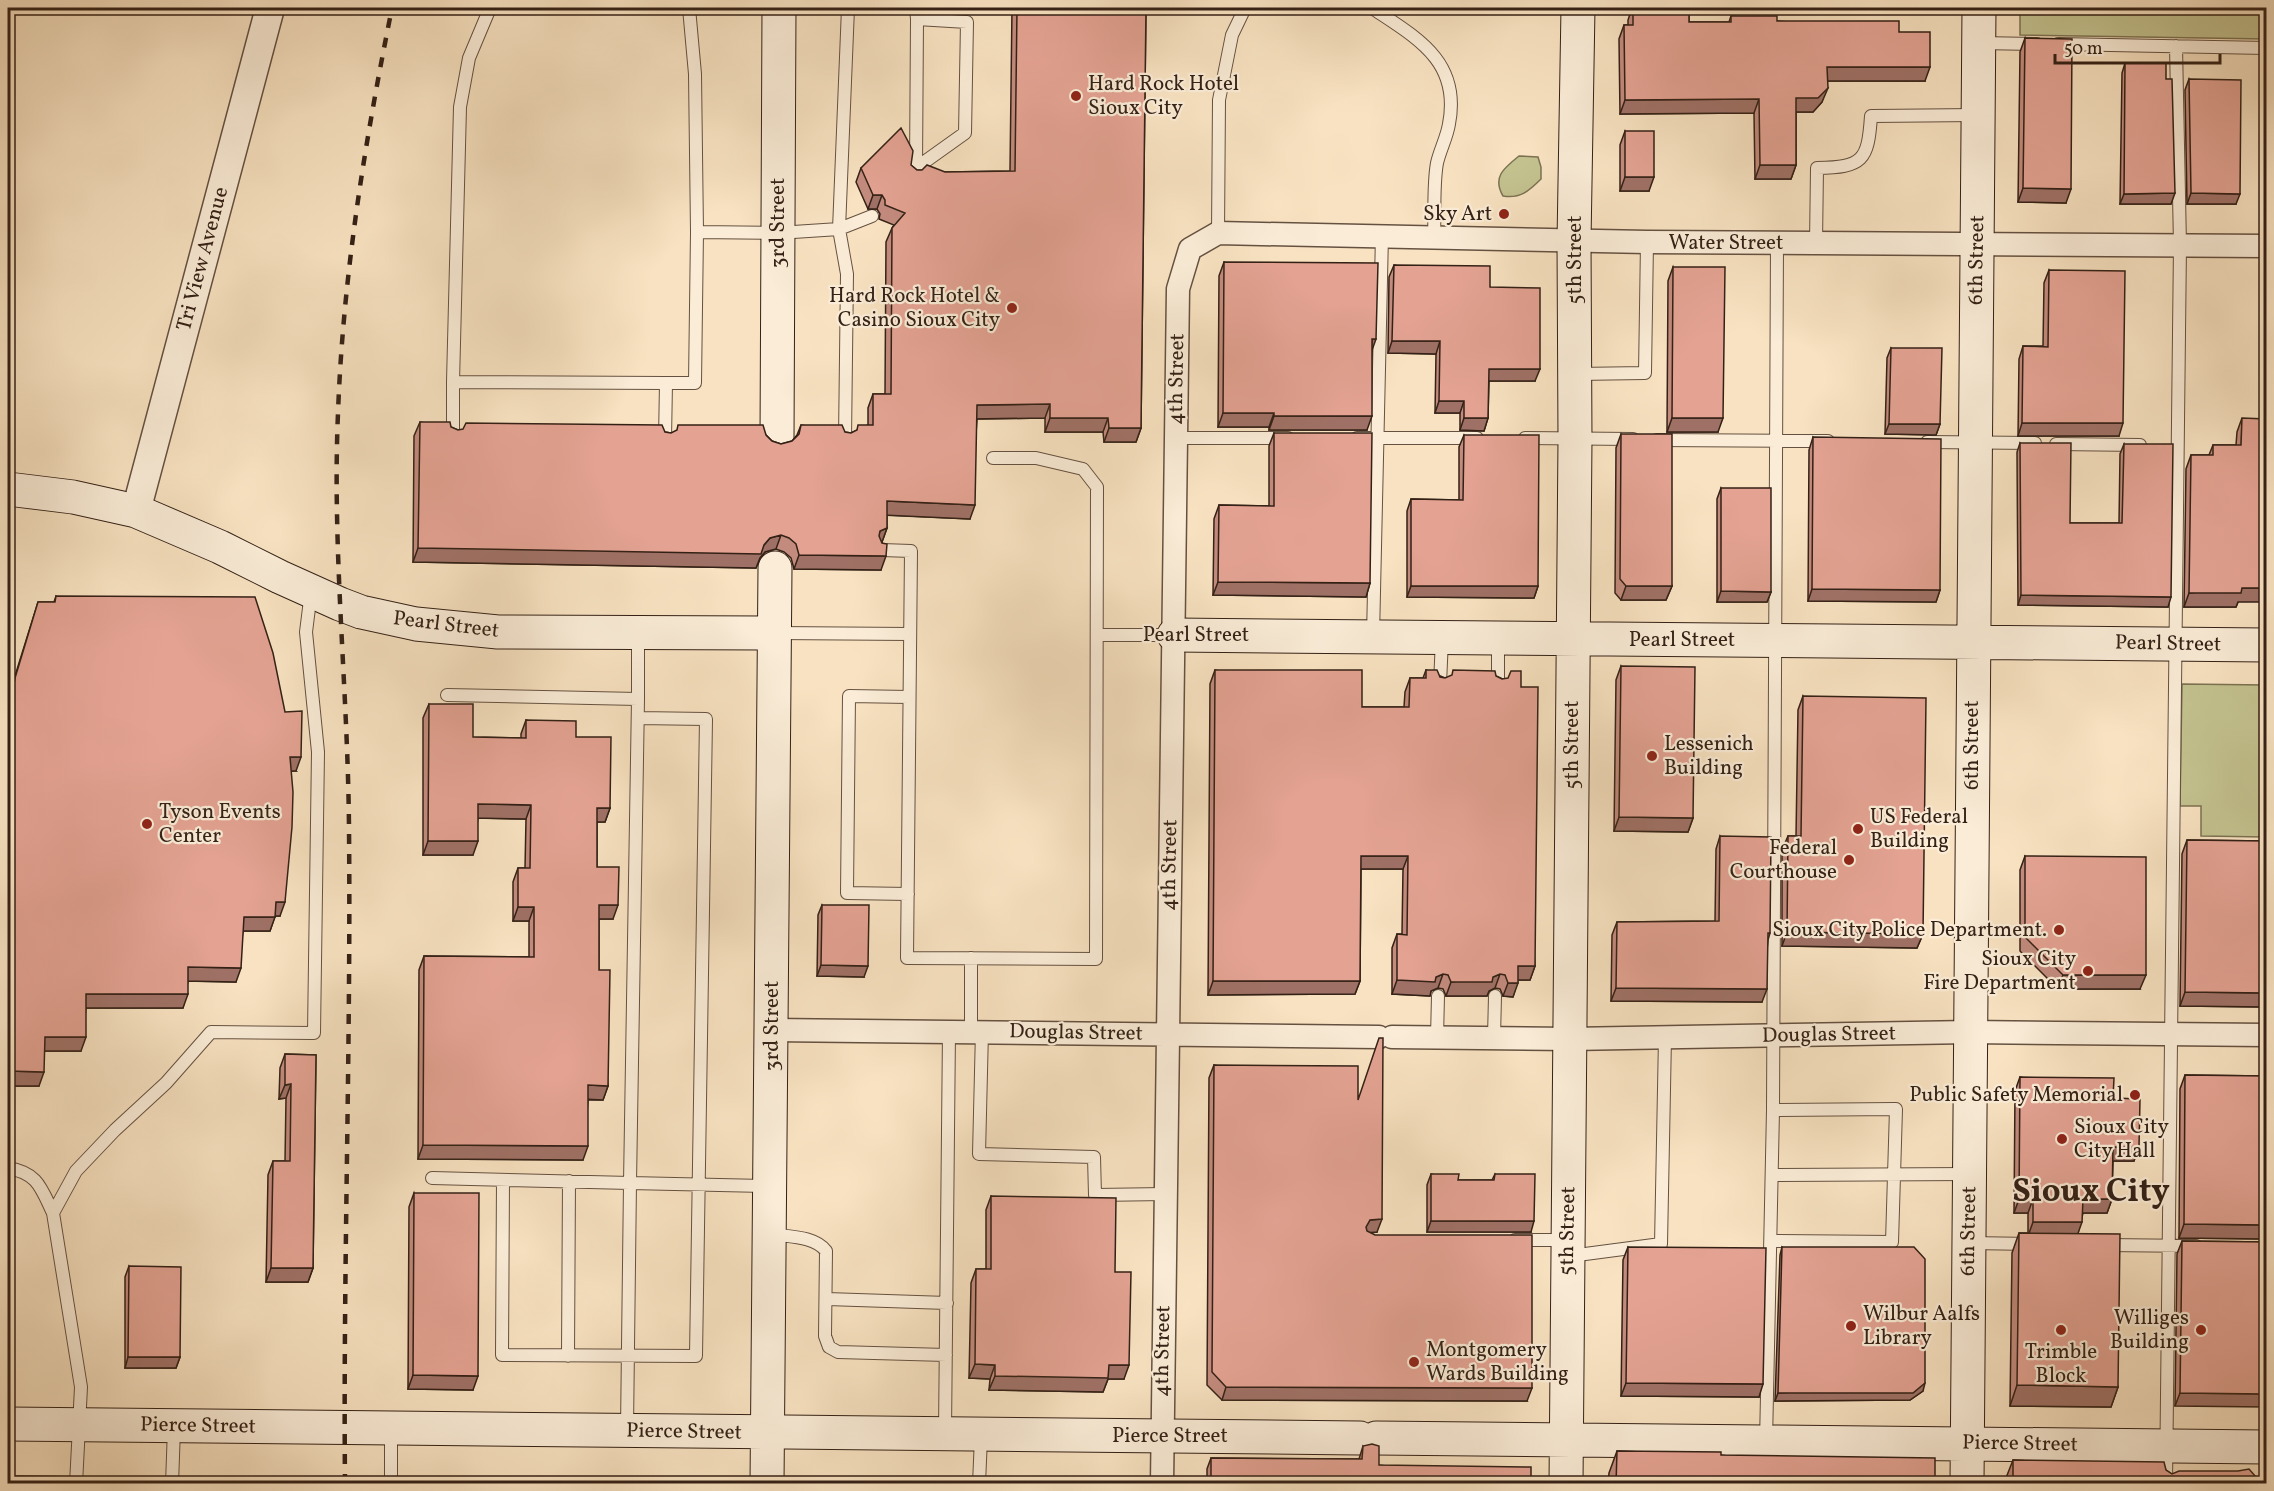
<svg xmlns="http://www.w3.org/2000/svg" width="2274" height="1491" font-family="Vollkorn,serif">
	<rect width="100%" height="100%" fill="#f8e2c1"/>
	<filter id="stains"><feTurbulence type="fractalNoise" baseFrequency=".00333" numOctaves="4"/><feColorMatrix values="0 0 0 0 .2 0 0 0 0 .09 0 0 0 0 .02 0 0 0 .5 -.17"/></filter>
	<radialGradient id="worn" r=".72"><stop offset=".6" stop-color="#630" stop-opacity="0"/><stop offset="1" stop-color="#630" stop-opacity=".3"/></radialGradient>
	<!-- green -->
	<path fill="#c3c28f" stroke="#7c7252" stroke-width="1.5" d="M2020,8H2266V39L2020,35Z
		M1519,156L1538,157L1541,167V179C1529,191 1520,199 1503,196C1492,177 1504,168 1519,156Z
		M2182,684L2266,685V837L2201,836V806H2180Z"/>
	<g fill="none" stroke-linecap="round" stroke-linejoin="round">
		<!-- service casing -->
		<g stroke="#655141" stroke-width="14">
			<path id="service" d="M689,8L695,74L697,232
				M848,8L839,229L872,216
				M1372,8C1417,38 1461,61 1449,124C1447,137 1440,150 1437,163C1433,185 1435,214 1434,237
				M1980,43L2037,44
				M2058,44L2266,48
				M916,168L917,19
				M914,176L916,168L965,133L967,22L917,19L916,8
				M1218,233L1219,100L1232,35L1245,8
				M1816,243L1817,168C1863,167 1868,161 1871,116L1977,115
				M1576,374L1645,373L1647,242
				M453,382L460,107L469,58L490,8
				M453,436V382L666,383
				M1177,438H1288
				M1357,438H1477
				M1525,438L1633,439
				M665,439L666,383H695L697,232L778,233L839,229L847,274L845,439
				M1657,440L1828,441
				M1927,442L2035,443
				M2056,444L2140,445
				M882,550L911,551L907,958L1096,959L1097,487L1083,469L1036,458H993
				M776,633L910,634
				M1097,635H1174
				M1373,636L1382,235
				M1498,638V685
				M1440,684L1442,639
				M447,695L638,699V634
				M638,699L630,1183L769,1186
				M908,894L847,893L849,696L909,697
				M971,1031V958
				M982,1031L979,1154L1094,1157L1095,1195L1165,1194
				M1437,1037L1438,996
				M1494,1037L1495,996
				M8,1168C38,1173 41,1188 53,1213L81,1387L76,1484
				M1772,1175L1969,1174
				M432,1178L630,1183L627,1428
				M503,1180L502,1355L696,1356L706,719L638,718
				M53,1213L76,1171L115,1130L166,1083L211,1032L314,1033L318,752L306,632L311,592
				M771,1234C789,1237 815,1236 826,1251L825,1336L829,1347L838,1352L946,1355
				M1515,1240H1567
				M1771,1241L1892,1242L1896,1109L1773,1110
				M1971,1243L2031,1244
				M2106,1245L2196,1246
				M1570,1256L1661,1244L1665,1037
				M827,1299L947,1303
				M568,1356L569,1181
				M391,1430V1484
				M945,1432L949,1031
				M1766,1442L1773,1110L1777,243
				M8,1482L76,1483
				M172,1484L174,1428
				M979,1484L981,1437
				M2166,1484L2180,245L2176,46"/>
		</g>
		<!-- minor casing -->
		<g stroke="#655141" stroke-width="25">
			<path id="minor" d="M772,1030L1379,1037
				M1392,1037L1570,1039L1970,1032L2266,1035
				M1162,1484L1178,289L1190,249L1218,233L1647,242L2266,246"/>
		</g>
		<!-- tertiary casing -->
		<g stroke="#655141" stroke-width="31">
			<path id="tertiary" d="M136,511L270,8"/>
		</g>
		<!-- secondary casing -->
		<g stroke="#342116" stroke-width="35">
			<path id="secondary" d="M777,439L779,8
				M8,489L73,497L136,511L220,547L280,577L340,604L361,612L416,624L498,632L775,633
				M1174,635L2266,645
				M8,1424L1360,1438
				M1376,1438L1763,1442
				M1774,1442L2266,1447
				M767,1484L775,568
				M1566,1484L1575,439L1574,241L1578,8
				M1967,1484L1979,8"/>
		</g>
		<!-- service -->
		<use href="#service" stroke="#faecd7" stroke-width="12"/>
		<!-- minor -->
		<use href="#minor" stroke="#faecd7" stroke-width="22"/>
		<!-- tertiary -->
		<use href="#tertiary" stroke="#faecd7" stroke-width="28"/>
		<!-- secondary -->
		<use href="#secondary" stroke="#faecd7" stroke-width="33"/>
		<!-- rail -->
		<path stroke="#342116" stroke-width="4.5" stroke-dasharray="10 10" stroke-linecap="butt" d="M345,1484C343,1265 351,1047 349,829C348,690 332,551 338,413C343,276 365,141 392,8"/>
	</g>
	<!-- wall -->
	<path fill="#c38b7e" stroke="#342116" stroke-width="1.5" d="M1012,8H1146L1141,428L1136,442H1104L1103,432H1045V418L977,419L970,519L887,515V528L882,542L881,570L794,569L791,558L784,552L776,549L765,552L760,558L756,568L413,562L414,436L420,422L451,427L458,430L665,432L671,433L766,435L772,441L781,444L792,441L797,435L801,425L851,433L868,425V408L873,394H885L886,242L892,228L894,225L879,219L880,214L877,209H868L856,182L861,168L911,165L917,170L945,172L1010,171Z
		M1632,8H1689V22H1729L1731,16L1777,21L1899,32L1925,81H1827L1822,102L1813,112H1796V165L1791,179H1755L1754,113L1620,114L1619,39L1624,25H1628V20Z
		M2025,38L2066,203L2018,202L2020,52Z
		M2125,63L2166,79L2171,204H2120L2122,73Z
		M2189,79L2236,204H2187L2185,90Z
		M1625,131L1649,191H1620V145Z
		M1224,262L1372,350L1367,430H1269V427H1218L1219,276Z
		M1394,265L1490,287L1535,381H1489L1488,418L1484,431L1460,430V413H1435L1436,354L1388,353L1389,277Z
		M1673,267L1718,432H1667L1668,281Z
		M2049,270L2119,436H2018L2019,359L2023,346H2043L2044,283Z
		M1891,348L1940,424L1936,435L1885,434L1887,358Z
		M2242,418L2238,602L2236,607H2184L2186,469L2191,455H2209L2213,445H2236L2237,432Z
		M1274,433L1370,583L1366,597L1213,595L1214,519L1219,505L1269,506V446Z
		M1621,434L1672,586L1666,600H1621L1615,593L1616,448Z
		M1464,435L1538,586L1534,598L1407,597V511L1411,499L1459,500V447Z
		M1813,437L1940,590L1936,602L1808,601L1809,450Z
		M2020,443L2070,523H2119L2120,454L2124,444L2168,607L2018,605L2017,452Z
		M1721,488L1771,592L1767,602H1717V499Z
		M56,596L296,771H291L280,916H275L270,931H243L236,982L188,981L183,1008H86L81,1051H44L39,1086H8V705L10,692L38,602H54Z
		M1621,666L1693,818L1688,832L1614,831L1616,680Z
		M1215,670L1362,707H1404L1405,692L1410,678H1423L1426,670L1445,678L1496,676L1521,687L1535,966L1530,980H1518L1513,997L1503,996L1500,989L1495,988L1489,991L1487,996H1446L1443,989L1438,988L1431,991L1430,996L1392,994V948L1397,934H1402L1403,869H1361L1360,981L1355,994L1208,995L1210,684Z
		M1803,696L1923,934L1917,948L1782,946V850L1788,836H1796L1798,710Z
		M429,704L473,737L521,738V734L526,720L576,737L610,808L605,822H597V867L613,919H599V970L608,1086L603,1100H588L583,1160L418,1159L419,970L424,956L529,957V921H513V882L518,868H525L526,819L478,818L473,855H423V718Z
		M1720,836L1770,933L1768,940L1762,1002L1611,1001L1612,935L1617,922L1715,921L1716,849Z
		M2187,840L2266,841V1007L2180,1006L2182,854Z
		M2025,856L2140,989H2058L2020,951V870Z
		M822,905L864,977L817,976L818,915Z
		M285,1054L316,1055L313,1268L308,1282H266L268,1175L273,1161H285L286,1098L279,1099L280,1068Z
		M1214,1065L1358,1099L1377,1232L1370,1233L1527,1401L1222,1400L1207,1385L1209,1078Z
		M2185,1075L2266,1076V1239L2179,1238L2180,1089Z
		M2020,1077L2113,1098L2139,1147L2134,1161H2113L2112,1199L2107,1213H2083L2078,1233L2118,1387L2111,1407L2010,1406L2012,1253L2019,1233H2028V1213H2014L2015,1091Z
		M1431,1174L1458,1180H1492L1495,1174L1531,1232H1427V1185Z
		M414,1193L473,1390L408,1389L409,1207Z
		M991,1196L1115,1272L1124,1379H1108L1103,1392L989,1390L990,1379L969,1378L971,1283L976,1269H986V1210Z
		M2182,1241L2266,1242L2175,1406L2177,1254Z
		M1628,1247L1759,1397L1621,1396L1623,1260Z
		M1782,1247L1923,1391L1910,1400L1775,1401L1780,1255Z
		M129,1266L180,1357L176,1368H125V1277Z
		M1363,1446L1379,1465L1531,1484H1207V1469L1211,1458L1359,1459Z
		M1617,1451L1721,1455L1935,1484H1608L1609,1473Z
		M2013,1460L2166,1470L2172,1474L2254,1484H2006V1478Z"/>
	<!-- shaded-wall -->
	<path fill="#9f7166" stroke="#342116" stroke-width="1.5" d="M1827,67H1930L1925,81H1822Z
		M1828,88L1822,102L1813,112H1791L1796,98Z
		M1759,99L1754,113L1620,114L1625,100Z
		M1760,165H1796L1791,179H1755Z
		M1625,177H1654L1649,191H1620Z
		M2023,188L2071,189L2066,203L2018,202Z
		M2175,193L2171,204H2120L2124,194Z
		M2191,193L2240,194L2236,204H2187Z
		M873,195H882L877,209H868Z
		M1372,339H1376L1371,353Z
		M1392,341H1440L1436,354L1388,353Z
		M1489,369H1540L1535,381H1485Z
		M1439,401H1464L1460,413H1435Z
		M1050,404L1045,418L972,419L977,405Z
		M1223,413H1274L1269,427H1218Z
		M1274,416H1372L1367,430H1269Z
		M1050,418H1108L1103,432H1045Z
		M1464,418H1488L1484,431L1460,430Z
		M1672,418H1723L1718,432H1667Z
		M2022,423H2123L2119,436H2018Z
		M1889,424H1940L1936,435L1885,434Z
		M1109,428H1141L1136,442H1104Z
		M887,501L975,505L970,519L882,515Z
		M887,528L882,542L875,545L880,531Z
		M781,535L776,549L765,552L760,558L756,568L413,562L418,548L764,545L770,538Z
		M799,555L886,556L881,570L794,569Z
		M1218,582L1370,583L1366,597L1213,595Z
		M1411,586H1538L1534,598L1407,597Z
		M1626,586H1672L1666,600H1621Z
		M2242,588H2266V602H2238L2236,607H2184L2189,593Z
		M1812,589L1940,590L1936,602L1808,601Z
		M1721,591L1771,592L1767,602H1717Z
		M2021,595L2171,597L2168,607L2018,605Z
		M290,757H301L296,771H285Z
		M478,804L531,805L526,819L473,818Z
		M597,808H610L605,822H592Z
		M1619,817L1693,818L1688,832L1614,831Z
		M428,841H478L473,855H423Z
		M1361,856H1408L1403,869H1356Z
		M276,902H285L280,916H271Z
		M599,905H618L613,919H594Z
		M518,907H534L529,921H513Z
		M244,917H275L270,931H239Z
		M1787,932L1923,934L1917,948L1782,946Z
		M821,965L868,966L864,977L817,976Z
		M1518,966H1535L1530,980H1513Z
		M188,967L241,968L236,982L183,981Z
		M1443,974L1438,988L1431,991L1430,996L1392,994L1397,980L1436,977Z
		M1500,974L1495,988L1489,991L1487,996H1446L1451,982L1493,977Z
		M2063,975H2146L2140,989H2058Z
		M1213,981H1360L1355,994L1208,995Z
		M1508,983H1518L1513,997L1503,996Z
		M1616,988L1767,989L1762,1002L1611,1001Z
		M2185,992L2266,993V1007L2180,1006Z
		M86,994H188L183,1008H81Z
		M45,1037H86L81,1051H39Z
		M8,1071L44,1072L39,1086H8Z
		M291,1084L286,1098L279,1099L285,1085Z
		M588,1085L608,1086L603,1100L583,1099Z
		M423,1145L588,1146L583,1160L418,1159Z
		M2113,1147H2139L2134,1161H2108Z
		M2019,1199H2033L2028,1213H2014Z
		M2083,1199H2112L2107,1213H2078Z
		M1382,1219L1377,1232L1365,1233L1366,1227L1370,1220Z
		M1431,1221H1534L1531,1232H1427Z
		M2033,1222H2082L2077,1236H2028Z
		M2184,1224L2266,1225V1239L2179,1238Z
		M271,1268H313L308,1282H266Z
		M128,1357H180L176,1368H125Z
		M975,1364L995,1365L990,1379L969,1378Z
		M1109,1365H1129L1124,1379H1108L1103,1392L989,1390L995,1376Z
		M413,1375L478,1376L473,1390L408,1389Z
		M1626,1383L1763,1384L1759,1397L1621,1396Z
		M1925,1383L1923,1391L1910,1400L1775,1401L1778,1393Z
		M2017,1385L2118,1387L2111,1407L2010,1406Z
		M1226,1387L1532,1388L1527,1401L1222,1400Z
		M2180,1393L2266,1394V1407L2175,1406Z"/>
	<!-- building -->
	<path fill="#e3a292" stroke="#342116" stroke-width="1.5" d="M1017,8H1146L1141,428H1109L1108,418H1050V404L977,405L975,505L887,501V528L880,531L879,536L882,543L887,544L886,556L799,555L796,544L789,538L781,535L770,538L764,545L761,554L418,548L420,422H450L451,427L458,430L463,429L466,423L662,425L665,432L671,433L677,430L678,425H763L766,435L772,441L781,444L792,441L799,434L801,425H842L845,432L851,433L857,430L858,425H873V394H891L892,228L905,213L885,205V200L882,195H873L861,168L901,128L913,151L911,165L917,170H922L927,165L945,172L1015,171Z
		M1633,8H1689V22H1731V16H1777V21H1899V32H1930V67H1827L1828,88L1818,98H1796V165H1760L1759,99L1625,100L1624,25H1633Z
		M2025,38L2072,39L2071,189L2023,188Z
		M2125,63H2166V79H2172L2175,193L2124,194Z
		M2189,79L2241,80L2240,194L2191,193Z
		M1625,131H1654V177H1625Z
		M1224,262L1378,263L1376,339H1372V416H1274V413H1223Z
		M1394,265L1490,266V287L1540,288V369H1489L1488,418H1464V401H1439L1440,341H1392Z
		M1673,267H1725L1723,418H1672Z
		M2049,270L2125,271L2123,423H2022L2023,346L2048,347Z
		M1891,348H1942L1940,424H1889Z
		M2242,418L2266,419V588H2242L2241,593H2189L2191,455H2213V445H2241Z
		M1274,433H1372L1370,583L1218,582L1219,505L1274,506Z
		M1621,434H1672V586H1626L1620,579Z
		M1464,435H1539L1538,586H1411V499L1463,500Z
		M1813,437L1941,439L1940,590L1812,589Z
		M2020,443H2071L2070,523H2122L2124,444H2173L2171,597L2021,595Z
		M1721,488H1771V592L1721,591Z
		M56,596L255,597L273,653L285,712L302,711L301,757H290L293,792L292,827L285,902H276L275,917H244L241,968L188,967V994H86V1037H45L44,1072L8,1071V717L15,678L38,602H55Z
		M1621,666L1695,667L1693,818L1619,817Z
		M1215,670H1362V707H1409L1410,678H1426V670H1437L1440,677L1445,678L1452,675L1453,670L1495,671L1496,676L1502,679L1508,678L1511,671H1521V687H1538L1535,966H1518V983H1508L1505,975L1500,974L1493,977L1492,982H1451L1448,975L1443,974L1436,977L1435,982L1397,980V934L1407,935L1408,856H1361L1360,981H1213Z
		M1803,696L1926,698L1923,934L1787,932L1788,836H1801Z
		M429,704H473V737L526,738V720L576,721V737H611L610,808H597V867H619L618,905H599V970H610L608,1086L588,1085V1146L423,1145L424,956L534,957V907H518V868H530L531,805L478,804V841H428Z
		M1720,836L1771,837L1770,933H1768L1767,989L1616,988L1617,922L1719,921Z
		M2187,840L2266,841V993L2185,992Z
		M2025,856L2146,857V975H2063L2025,937Z
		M822,905H869L868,966L821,965Z
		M1379,1038H1383L1382,1219L1370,1220L1366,1227L1367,1231L1375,1235H1532V1388L1226,1387L1212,1372L1214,1065L1358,1066V1100Z
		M285,1054L316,1055L313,1268H271L273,1161H290L291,1084L285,1085Z
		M2185,1075L2266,1076V1225L2184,1224Z
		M2020,1077L2114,1078L2113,1098L2140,1099L2139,1147H2113L2112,1199H2083L2082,1222H2033V1199H2019Z
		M1431,1174H1459L1458,1180H1494L1495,1174H1535L1534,1221H1431Z
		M414,1193H479L478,1376L413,1375Z
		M991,1196L1116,1198L1115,1272H1131L1129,1365H1109L1108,1378L995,1376V1365L975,1364L976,1269H991Z
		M2019,1233L2120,1234L2118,1387L2017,1385Z
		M2182,1241L2266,1242V1394L2180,1393Z
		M1628,1247L1766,1248L1763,1384L1626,1383Z
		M1782,1247H1914L1925,1259V1383L1913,1393H1778Z
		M129,1266L181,1267L180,1357H128Z
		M1372,1444L1379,1446V1465L1531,1467V1484H1211V1458L1362,1459L1363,1446Z
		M1617,1451L1721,1452V1455L1935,1458V1484H1616Z
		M2013,1460L2164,1462L2166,1470L2172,1474L2179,1471H2238L2249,1469L2256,1477L2251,1484H2013Z"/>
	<!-- markers -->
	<g fill="#8f2418" stroke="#faecd7" stroke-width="2">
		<circle cx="1076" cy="96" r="6"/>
		<circle cx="1504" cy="214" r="6"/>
		<circle cx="1012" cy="308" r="6"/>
		<circle cx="1652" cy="756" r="6"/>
		<circle cx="147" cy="824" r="6"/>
		<circle cx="1858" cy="829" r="6"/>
		<circle cx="1849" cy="860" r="6"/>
		<circle cx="2059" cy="930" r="6"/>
		<circle cx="2088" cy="971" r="6"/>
		<circle cx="2135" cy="1095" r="6"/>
		<circle cx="2062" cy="1139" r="6"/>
		<circle cx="1851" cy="1326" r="6"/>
		<circle cx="2061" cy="1330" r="6"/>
		<circle cx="2201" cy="1330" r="6"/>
		<circle cx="1414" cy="1362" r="6"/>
	</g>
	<g text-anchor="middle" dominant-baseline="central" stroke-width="4.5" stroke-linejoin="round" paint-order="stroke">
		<!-- poi labels -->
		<g font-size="21" fill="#342116" stroke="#faecd7" text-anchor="start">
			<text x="1088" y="84">Hard Rock Hotel<tspan x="1088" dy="24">Sioux City</tspan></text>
			<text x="1492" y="214" text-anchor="end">Sky Art</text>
			<text x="1000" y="296" text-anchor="end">Hard Rock Hotel &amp;<tspan x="1000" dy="24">Casino Sioux City</tspan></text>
			<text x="1664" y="744">Lessenich<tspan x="1664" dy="24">Building</tspan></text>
			<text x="159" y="812">Tyson Events<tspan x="159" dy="24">Center</tspan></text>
			<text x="1870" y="817">US Federal<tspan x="1870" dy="24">Building</tspan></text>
			<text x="1837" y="848" text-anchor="end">Federal<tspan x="1837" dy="24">Courthouse</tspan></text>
			<text x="2047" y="930" text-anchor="end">Sioux City Police Department.</text>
			<text x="2076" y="959" text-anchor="end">Sioux City<tspan x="2076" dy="24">Fire Department</tspan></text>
			<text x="2123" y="1095" text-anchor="end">Public Safety Memorial</text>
			<text x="2074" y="1127">Sioux City<tspan x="2074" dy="24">City Hall</tspan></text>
			<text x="1863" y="1314">Wilbur Aalfs<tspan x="1863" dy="24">Library</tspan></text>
			<text x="2189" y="1318" text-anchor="end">Williges<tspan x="2189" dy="24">Building</tspan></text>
			<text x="1426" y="1350">Montgomery<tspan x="1426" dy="24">Wards Building</tspan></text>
			<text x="2061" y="1352" text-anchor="middle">Trimble<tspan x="2061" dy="24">Block</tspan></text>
		</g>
		<!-- street labels -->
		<g font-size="21" fill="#342116" stroke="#faecd7">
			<text transform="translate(778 223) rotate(-90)">3rd Street</text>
			<text x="1726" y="243">Water Street</text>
			<text transform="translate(203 259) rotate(-75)">Tri View Avenue</text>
			<text transform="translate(1575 260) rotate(-90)">5th Street</text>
			<text transform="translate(1977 260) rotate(-89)">6th Street</text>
			<text transform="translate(1177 379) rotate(-89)">4th Street</text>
			<text transform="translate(446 625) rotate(7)">Pearl Street</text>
			<text x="1196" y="635">Pearl Street</text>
			<text x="1682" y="640">Pearl Street</text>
			<text transform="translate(2168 644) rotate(1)">Pearl Street</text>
			<text transform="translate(1572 745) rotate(-90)">5th Street</text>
			<text transform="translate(1972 745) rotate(-90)">6th Street</text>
			<text transform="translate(1170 865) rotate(-89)">4th Street</text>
			<text transform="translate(772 1026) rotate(-90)">3rd Street</text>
			<text transform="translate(1076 1033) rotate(1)">Douglas Street</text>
			<text transform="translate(1829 1035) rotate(-1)">Douglas Street</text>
			<text transform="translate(1568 1231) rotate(-89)">5th Street</text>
			<text transform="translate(1969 1231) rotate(-89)">6th Street</text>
			<text transform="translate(1163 1351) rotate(-89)">4th Street</text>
			<text transform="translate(198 1426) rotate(1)">Pierce Street</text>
			<text transform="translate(684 1432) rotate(1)">Pierce Street</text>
			<text x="1170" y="1436">Pierce Street</text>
			<text transform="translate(2020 1444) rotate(1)">Pierce Street</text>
		</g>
		<!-- town labels -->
		<g font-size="33" font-weight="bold" fill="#342116" stroke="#faecd7">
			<text x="2091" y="1193">Sioux City</text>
		</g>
	</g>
	<!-- margin -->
	<rect width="2274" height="1491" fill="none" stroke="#f8e2c1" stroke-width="30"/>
	<rect x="9" y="9" width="2256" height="1473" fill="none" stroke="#342116" stroke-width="3"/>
	<rect x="15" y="15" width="2244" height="1461" fill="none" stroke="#342116" stroke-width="1.5"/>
	<!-- scale -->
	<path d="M2055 54v9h165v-9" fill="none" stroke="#342116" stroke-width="3"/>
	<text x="2064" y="54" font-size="18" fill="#342116" stroke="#faecd7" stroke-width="4.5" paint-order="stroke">50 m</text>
	<rect width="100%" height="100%" filter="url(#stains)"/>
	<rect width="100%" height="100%" fill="url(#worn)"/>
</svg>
